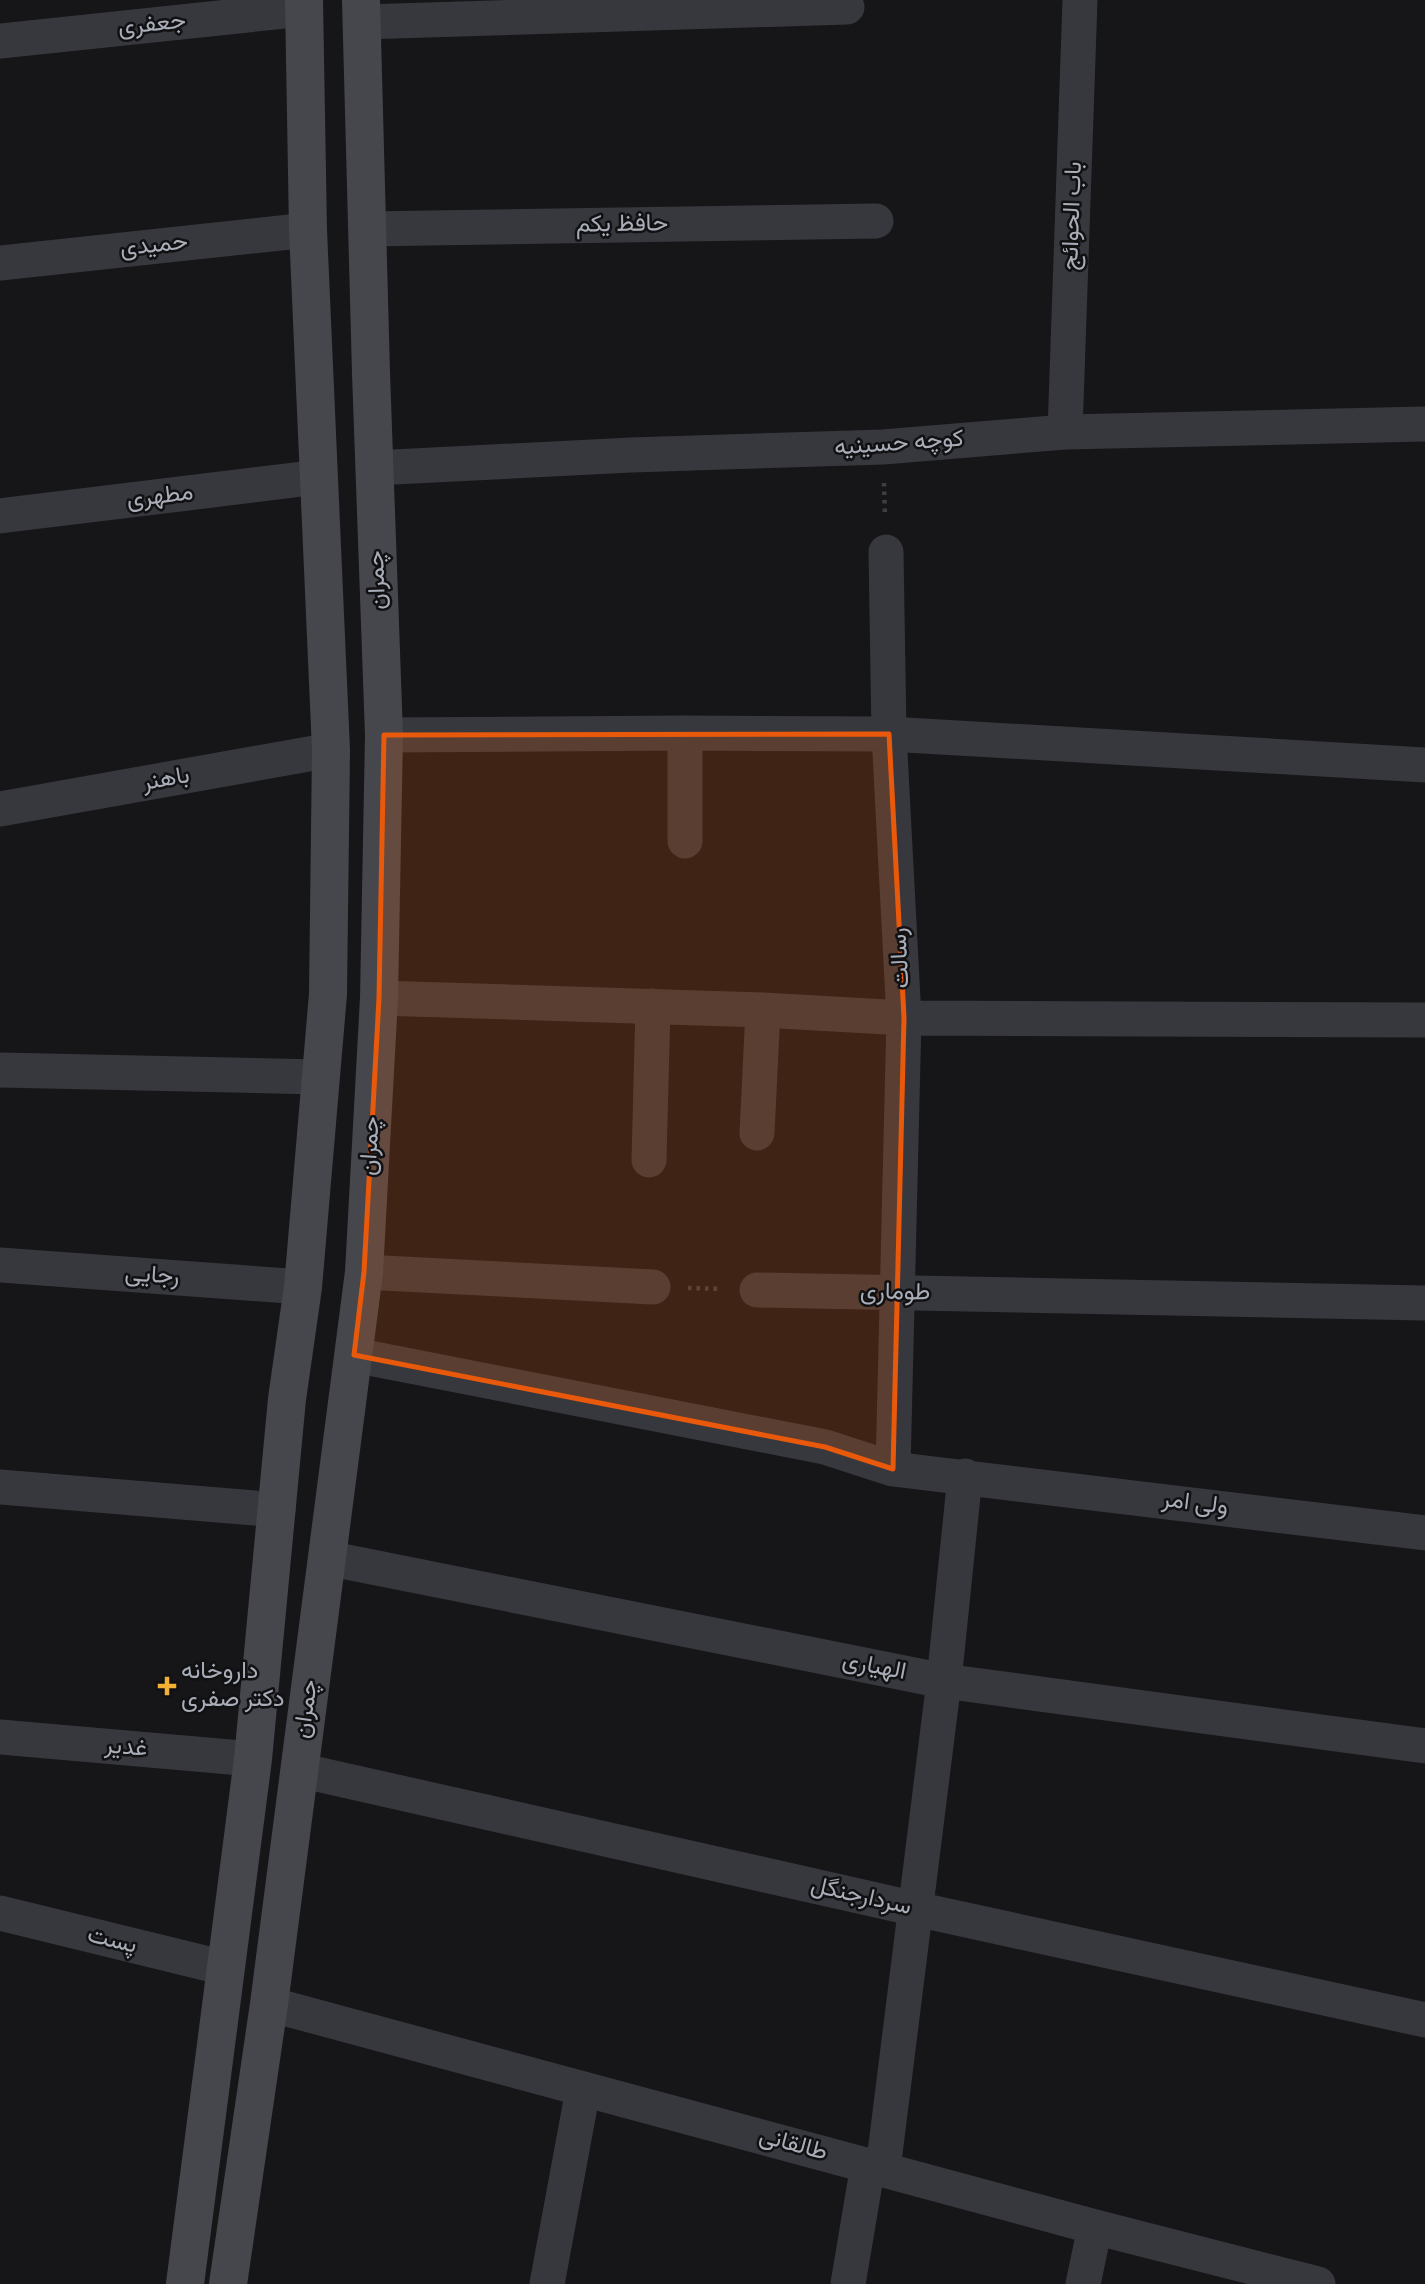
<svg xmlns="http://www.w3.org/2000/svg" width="1425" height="2284" font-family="Overpass,Vazirmatn,sans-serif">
	<rect width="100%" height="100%" fill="#161618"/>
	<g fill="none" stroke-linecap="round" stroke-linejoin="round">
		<!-- path -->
		<path stroke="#3d3f44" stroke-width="4.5" stroke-dasharray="3.5 5" stroke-linecap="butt" d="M884,483L885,516
			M688,1288L722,1289"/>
		<!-- minor -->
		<path stroke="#37383d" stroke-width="35" d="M362,22L847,7
			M0,41L304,9
			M368,229L876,221
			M0,263L308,230
			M1065,432L1080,0
			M374,468L631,455L883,447L1065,432L1425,424
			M0,516L319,477
			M886,552L889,734L904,1018L893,1469
			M685,733V841
			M384,735L685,733L889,734L1425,765
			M0,809L331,750
			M379,998L763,1010L904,1018L1425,1020
			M0,1070L320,1077
			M757,1133L763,1010
			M649,1160L653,1006
			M0,1265L303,1287
			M364,1272L653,1287
			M757,1290L1425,1303
			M354,1355L825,1447L893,1469L1425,1533
			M0,1487L278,1510
			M327,1558L944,1681L1425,1746
			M0,1737L253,1759
			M299,1770L916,1909L1425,2020
			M0,1913L225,1968
			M269,2004L1095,2227L1318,2284
			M883,2169L944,1681L965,1476
			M547,2284L583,2090
			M848,2284L868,2165
			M1083,2284L1095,2227"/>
		<!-- secondary -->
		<path stroke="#45474d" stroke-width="38" d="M185,2284L253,1759L287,1399L303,1287L328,994L331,750L308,230L304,0
			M228,2284L269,2004L364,1272L379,998L384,735L371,373L361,0"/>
	</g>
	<!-- marked area -->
	<path fill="#e8590c" fill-opacity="0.2" stroke="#e8590c" stroke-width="5" stroke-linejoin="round" d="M889,734L904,1018L893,1469L825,1447L354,1355L364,1272L379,998L384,735Z"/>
	<!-- markers -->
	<path fill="#f2b134" stroke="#111113" stroke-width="2.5" d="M163.5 1675.5h7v7h7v7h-7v7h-7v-7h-7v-7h7z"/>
	<g text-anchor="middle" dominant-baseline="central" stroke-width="5" stroke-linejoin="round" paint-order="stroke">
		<!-- street labels -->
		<g font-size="24" fill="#a8adb8" stroke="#111113">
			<text transform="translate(152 25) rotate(-6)">جعفری</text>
			<text transform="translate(1073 216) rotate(-88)">باب الحوائج</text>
			<text transform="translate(622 225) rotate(-1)">حافظ یکم</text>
			<text transform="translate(154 246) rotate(-6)">حمیدی</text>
			<text transform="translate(899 444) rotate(-4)">کوچه حسینیه</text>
			<text transform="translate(160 497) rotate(-7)">مطهری</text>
			<text transform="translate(378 580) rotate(-92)">چمران</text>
			<text transform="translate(166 780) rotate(-10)">باهنر</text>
			<text transform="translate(901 958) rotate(-93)">رسالت</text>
			<text transform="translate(371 1146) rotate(-87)">چمران</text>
			<text transform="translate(152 1276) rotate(4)">رجایی</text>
			<text transform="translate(895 1293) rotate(1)">طوماری</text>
			<text transform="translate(1195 1504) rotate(7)">ولی امر</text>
			<text transform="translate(874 1667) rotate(11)">الهیاری</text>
			<text transform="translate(307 1709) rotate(-82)">چمران</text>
			<text transform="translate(126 1748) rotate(5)">غدیر</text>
			<text transform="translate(861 1897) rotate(13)">سردارجنگل</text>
			<text transform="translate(112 1941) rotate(14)">پست</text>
			<text transform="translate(793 2145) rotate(15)">طالقانی</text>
		</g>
		<!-- poi labels -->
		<g font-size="24" fill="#a8adb8" stroke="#111113" text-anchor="start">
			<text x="181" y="1672">داروخانه<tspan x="181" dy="28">دکتر صفری</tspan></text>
		</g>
	</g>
</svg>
